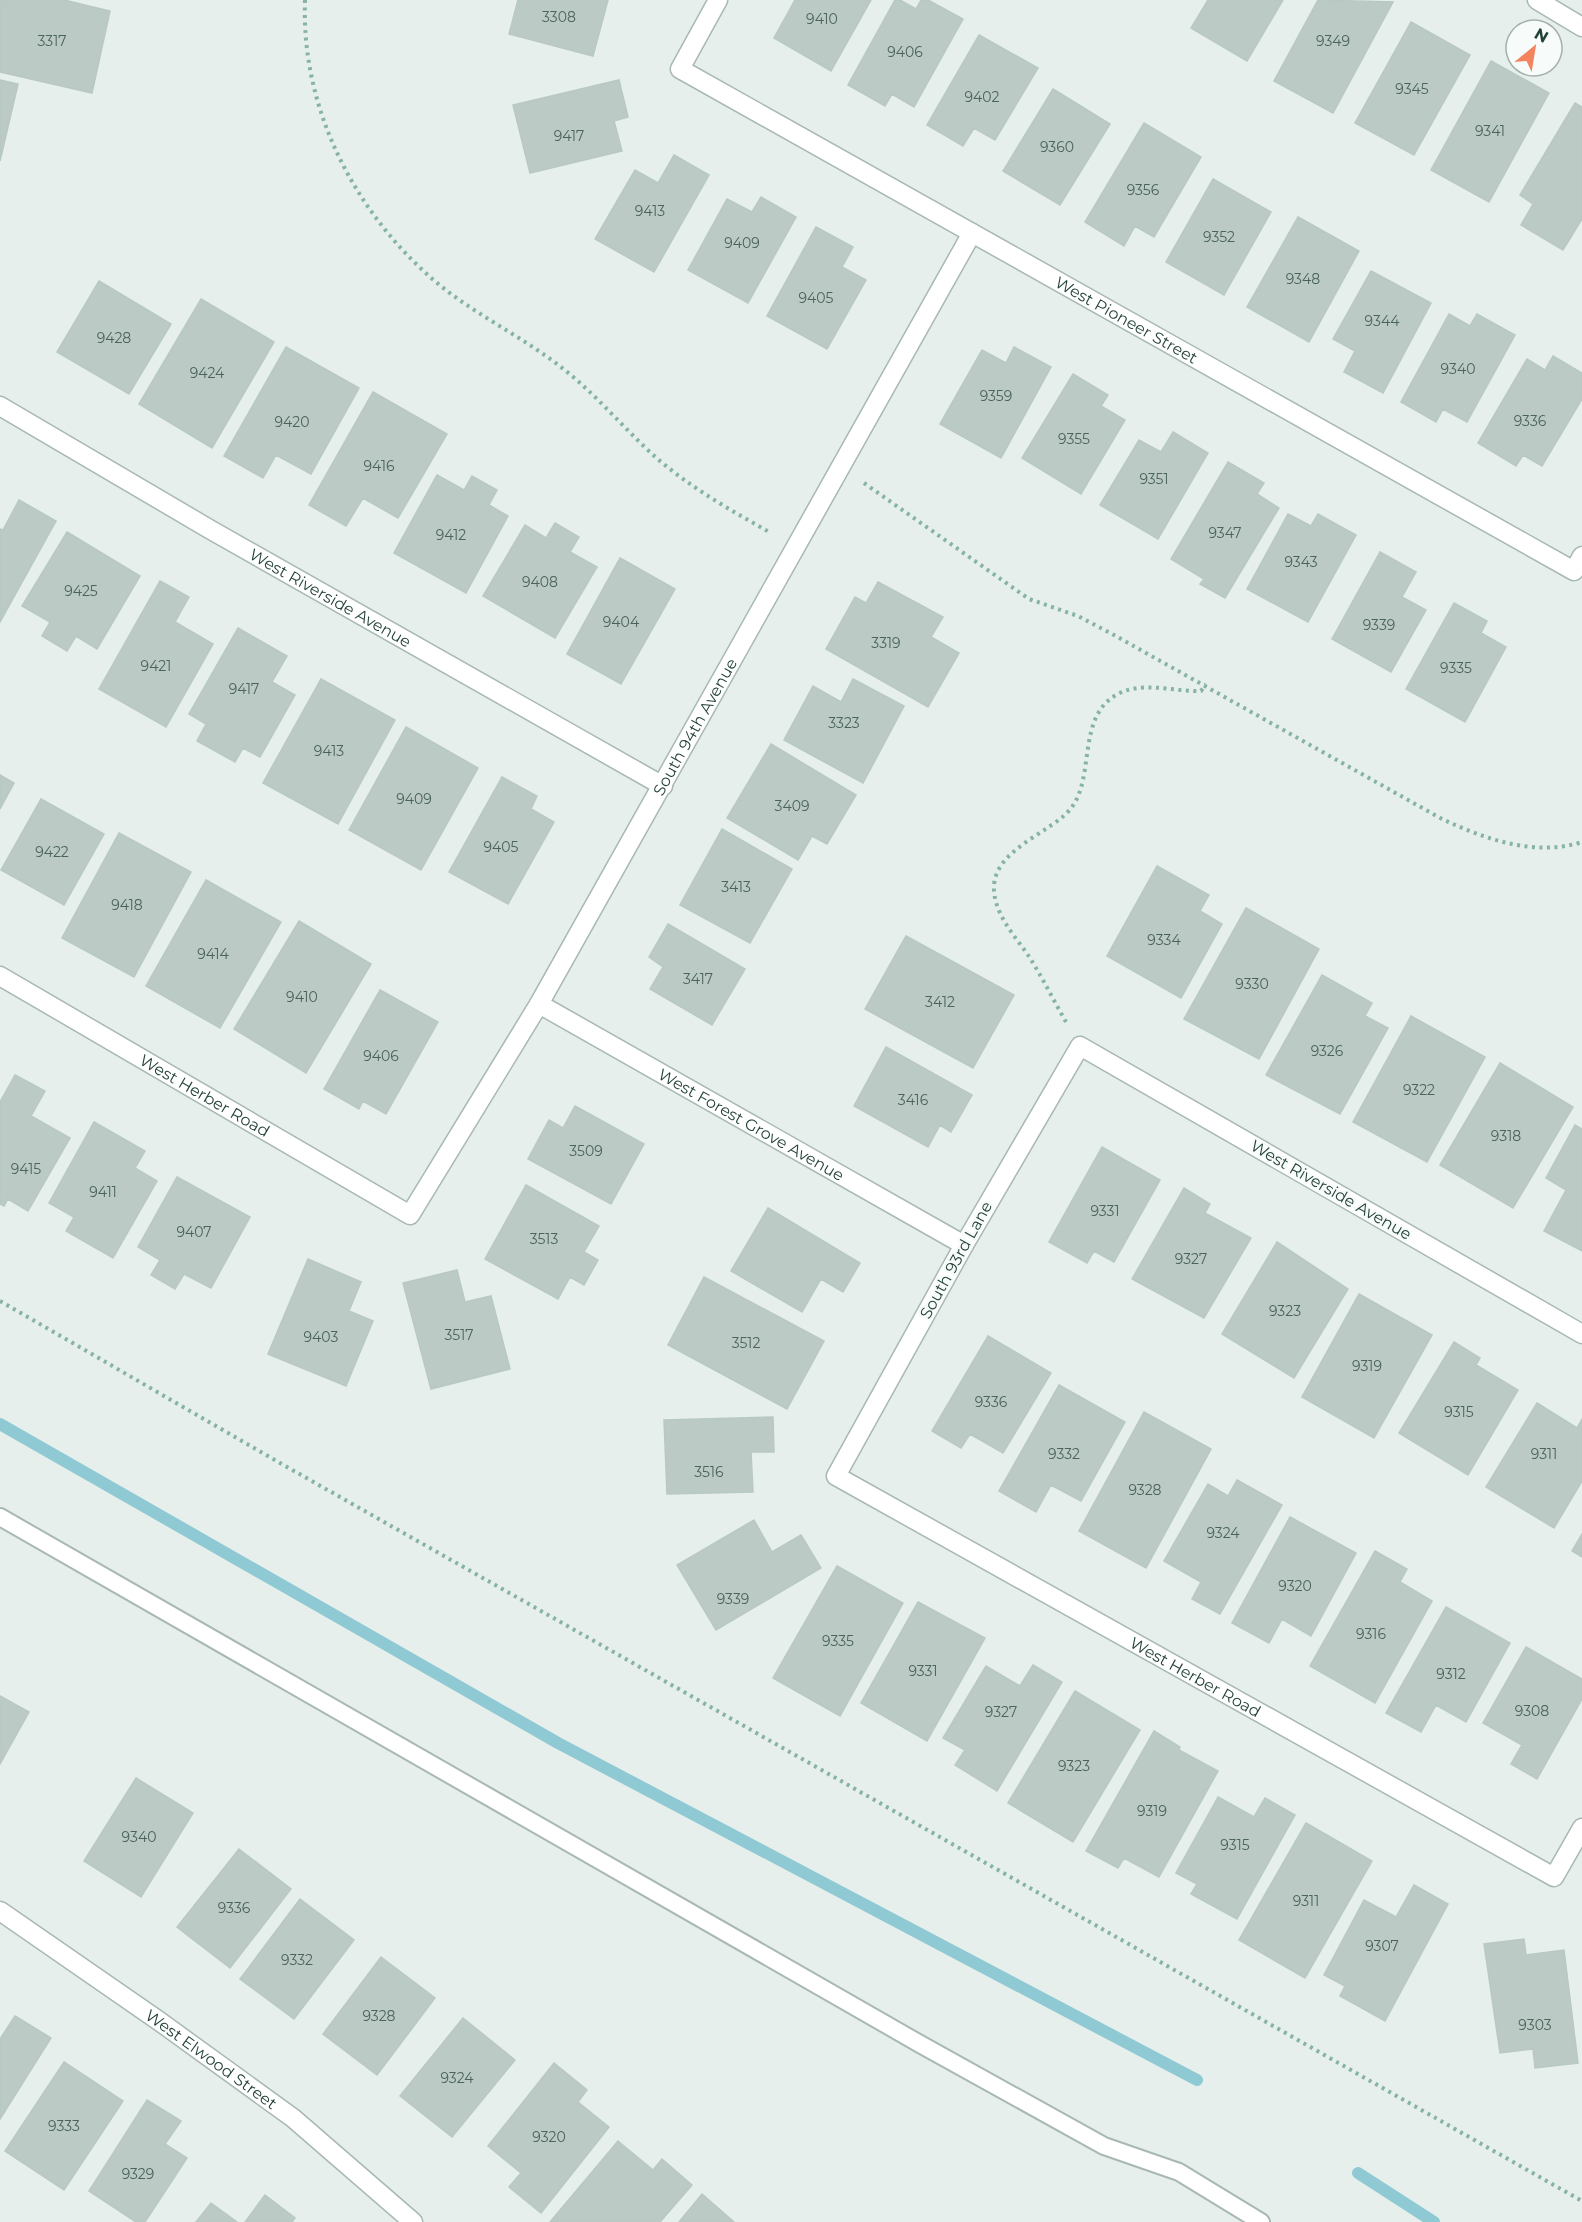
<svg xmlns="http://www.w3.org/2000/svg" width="1582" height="2222" font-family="Montserrat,sans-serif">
	<rect width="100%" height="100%" fill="#e6efeb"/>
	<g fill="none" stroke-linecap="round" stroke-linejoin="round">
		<!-- stream -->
		<path stroke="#8ec9d4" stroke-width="12" d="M0,1424L558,1743L1197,2080
			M1358,2173L1434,2222"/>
	</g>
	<!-- building -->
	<path fill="#bbcac4" stroke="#b8c9c2" stroke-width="1.5" d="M0,0H64L110,11L92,93L0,72Z
		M518,0H608L593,56L509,34Z
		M795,0H871L831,71L774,38Z
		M895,0H900L916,9L921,0H928L963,19L914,107L892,94L885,106L848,85Z
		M1208,0H1283L1247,61L1191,28Z
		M1318,0L1393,2L1333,113L1274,81Z
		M1411,22L1470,55L1414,155L1355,123Z
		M979,35L1038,68L995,140L974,128L963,146L927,125Z
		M1491,61L1549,93L1489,202L1431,170Z
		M0,80L18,84L0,161Z
		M619,80L628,117L614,121L622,151L530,173L513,105Z
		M1053,89L1110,124L1060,205L1003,171Z
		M1575,103L1582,107V219L1563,250L1521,225L1533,204L1520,195Z
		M1144,123L1201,157L1154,237L1135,226L1124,246L1085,222Z
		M674,155L709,175L654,272L595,239L635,170L658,183Z
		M1213,179L1271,212L1224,295L1166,262Z
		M761,197L796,217L748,303L688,270L727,199L752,212Z
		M1298,217L1359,251L1309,342L1247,307Z
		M816,227L853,247L842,267L866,280L827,349L767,316Z
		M1371,271L1431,303L1383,393L1344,372L1355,351L1333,339Z
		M99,281L171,324L129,394L57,352Z
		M201,299L274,342L212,448L139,404Z
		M1449,314L1470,326L1477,314L1515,335L1467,422L1443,409L1436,422L1401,402Z
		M286,347L359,388L311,474L276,455L263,478L224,456Z
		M1014,347L1051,367L1001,458L940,424L982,350L1006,363Z
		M1553,356L1582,373V399L1542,466L1523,455L1516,466L1478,443L1527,359L1545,370Z
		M1073,374L1108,395L1101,406L1125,420L1081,494L1022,458Z
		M373,392L447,434L398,518L363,498L346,526L309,505Z
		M1173,432L1208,453L1158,539L1100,505L1139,440L1161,452Z
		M1228,462L1264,483L1257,494L1279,508L1225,598L1200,584L1204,579L1171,559Z
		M437,475L464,490L472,476L497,490L489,505L508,516L466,593L394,553Z
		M19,500L56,521L0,622V529L3,530Z
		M1288,514L1311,526L1318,514L1356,535L1308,622L1247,589Z
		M555,523L579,537L570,552L597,567L555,638L483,596L525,525L546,538Z
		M67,532L140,576L97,649L76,636L67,651L42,636L50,622L22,606Z
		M1380,552L1416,572L1402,597L1426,610L1391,672L1332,639Z
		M620,558L675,589L621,684L567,654Z
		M160,581L189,597L175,622L213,644L166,727L99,689Z
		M878,582L943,617L931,637L959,653L928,707L826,649L855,597L866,603Z
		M1454,603L1487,621L1481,633L1506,647L1465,722L1406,689Z
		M238,628L287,656L272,682L295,695L260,757L243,748L235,762L197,741L206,724L189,714Z
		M321,679L395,720L338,824L263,783Z
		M853,679L904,706L863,783L784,740L813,686L841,702Z
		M406,727L478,768L421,870L349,830Z
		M771,744L856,795L827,844L812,836L798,860L727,818Z
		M0,775L14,783L0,809Z
		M502,777L537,796L531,809L554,822L508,904L449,872Z
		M41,799L104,834L64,905L1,870Z
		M722,829L792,869L750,943L680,905Z
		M119,833L191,872L134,977L62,938Z
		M1157,866L1209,895L1200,911L1222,924L1181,998L1107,956Z
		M206,880L281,922L220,1028L146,986Z
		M1246,908L1319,949L1259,1059L1184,1019Z
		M299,921L371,964L306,1073L234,1029Z
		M668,924L745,969L712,1025L650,989L663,967L649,957Z
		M906,936L1014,995L973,1068L865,1009Z
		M1322,975L1372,1003L1365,1016L1388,1028L1340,1114L1266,1075Z
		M380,990L438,1022L386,1114L363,1101L359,1109L324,1089Z
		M1411,1016L1485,1057L1427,1162L1353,1122Z
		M886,1047L972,1095L951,1132L940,1125L928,1147L854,1106Z
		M1500,1063L1573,1107L1513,1208L1440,1165Z
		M15,1075L45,1091L31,1116L70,1138L28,1211L8,1199L4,1206L0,1204V1102Z
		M575,1106L644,1144L611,1204L528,1159L549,1120L563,1128Z
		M94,1122L145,1151L135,1168L157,1181L113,1258L66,1231L74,1217L49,1203Z
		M1575,1125L1582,1129V1251L1544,1231L1566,1190L1546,1178Z
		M1102,1147L1160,1180L1114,1262L1094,1251L1087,1263L1049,1242Z
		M177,1177L250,1217L211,1288L184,1274L175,1289L151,1275L160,1260L138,1247Z
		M526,1185L599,1226L584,1252L598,1260L584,1285L570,1277L558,1299L485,1259Z
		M1184,1188L1210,1204L1205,1213L1251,1238L1204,1318L1132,1279Z
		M768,1208L860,1263L843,1292L821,1279L802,1312L731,1271Z
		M1277,1242L1348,1289L1294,1378L1222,1334Z
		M308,1259L361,1282L349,1311L373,1321L346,1386L268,1354Z
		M457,1270L465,1302L491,1296L510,1369L431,1389L403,1283Z
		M704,1277L824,1341L787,1409L668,1345Z
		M1359,1294L1432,1335L1374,1438L1302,1397Z
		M988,1336L1051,1373L1003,1453L970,1434L961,1448L932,1431Z
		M1454,1342L1480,1358L1476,1365L1518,1390L1468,1475L1399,1433Z
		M1059,1385L1125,1422L1081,1501L1051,1485L1036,1512L999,1491Z
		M1537,1403L1577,1428L1582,1419V1481L1554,1528L1486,1487Z
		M1144,1412L1211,1449L1146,1568L1079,1531Z
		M773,1417L774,1452H751L753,1492L667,1494L664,1420Z
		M1237,1480L1282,1505L1220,1614L1192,1599L1201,1582L1164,1561L1208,1484L1228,1496Z
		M1290,1517L1356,1553L1311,1636L1282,1619L1269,1643L1232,1623Z
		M754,1520L772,1552L801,1535L821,1568L716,1630L677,1565Z
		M1582,1534V1557L1572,1551Z
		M1375,1551L1407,1569L1400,1582L1432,1601L1375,1703L1310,1666Z
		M837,1566L903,1603L840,1716L773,1678Z
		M918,1602L985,1638L927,1741L861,1703Z
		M1446,1607L1510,1643L1466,1722L1436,1705L1421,1732L1386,1713Z
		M1526,1647L1582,1679V1699L1537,1779L1511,1764L1522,1745L1483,1723Z
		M1033,1665L1062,1682L997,1791L955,1765L965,1750L943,1738L986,1666L1020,1686Z
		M1075,1691L1140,1730L1073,1842L1008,1803Z
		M0,1696L29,1712L0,1764Z
		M1154,1731L1180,1747L1179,1750L1218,1771L1159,1877L1124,1858L1118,1868L1086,1851Z
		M136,1778L193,1813L141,1897L84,1861Z
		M1218,1797L1254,1817L1265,1798L1295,1815L1237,1919L1191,1894L1197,1884L1176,1873Z
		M1306,1823L1372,1861L1305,1978L1239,1940Z
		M239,1849L291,1889L230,1968L177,1927Z
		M1414,1885L1448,1904L1385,2021L1340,1996L1345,1986L1324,1975L1364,1900L1396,1917Z
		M300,1899L354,1940L294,2019L240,1979Z
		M1524,1939L1526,1955L1564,1950L1578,2063L1535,2068L1533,2049L1500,2053L1484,1944Z
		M381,1957L435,1998L377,2075L323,2034Z
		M15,2016L51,2038L0,2119V2039Z
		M463,2018L515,2060L452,2137L400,2096Z
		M64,2062L123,2101L64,2190L5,2151Z
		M554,2063L587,2090L578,2102L609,2127L541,2213L509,2187L521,2173L488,2146Z
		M147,2100L181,2121L165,2144L187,2158L145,2222H136L89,2191Z
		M618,2141L653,2170L662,2159L692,2185L660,2222H550Z
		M702,2194L734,2222H679Z
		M265,2195L295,2218L292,2222H245Z
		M211,2203L237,2222H196Z"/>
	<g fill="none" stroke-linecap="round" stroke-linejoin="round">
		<!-- lane casing -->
		<g stroke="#a8b8b2" stroke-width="20">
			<path id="lane" d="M0,1517L920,2044L1104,2146L1179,2172L1261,2222"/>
		</g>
		<!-- street casing -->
		<g stroke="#a8b8b2" stroke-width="21">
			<g id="street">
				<path id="s1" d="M718,0L680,69L1574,571L1582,556"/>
				<path d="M1537,0L1582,27"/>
				<path id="s2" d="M0,406L211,530L663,786"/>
				<path id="s3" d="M0,976L410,1215L539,1004L972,233"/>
				<path id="s4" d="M539,1004L964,1245"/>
				<path id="s5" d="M1582,1334L1080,1046L964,1245L836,1476L1554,1877L1582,1828"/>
				<path id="s6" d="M0,1911L159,2021L293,2118L413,2222"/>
			</g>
		</g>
		<!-- path -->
		<path stroke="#86b3a5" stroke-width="4" stroke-dasharray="3 4.5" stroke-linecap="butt" d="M305,0C301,105 351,206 429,276C470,313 523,336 566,371C597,396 622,426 651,453C686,485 730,510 771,533
			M864,483L1029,599L1078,616L1114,635L1442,819C1485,839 1534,857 1582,842
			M1066,1022C1054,1001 1043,979 1030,958C1016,937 996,917 994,891C991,849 1053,833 1072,807C1095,775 1077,718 1116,695C1142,680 1173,692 1201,691L1206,684
			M0,1301L280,1463L1582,2201"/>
		<!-- lane -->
		<use href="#lane" stroke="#fff" stroke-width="16"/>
		<!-- street -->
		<use href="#street" stroke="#fff" stroke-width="18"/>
	</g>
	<g text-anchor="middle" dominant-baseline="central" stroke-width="5" stroke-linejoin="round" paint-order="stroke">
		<!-- number labels -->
		<g font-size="14" fill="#4a645c">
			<text x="559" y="17">3308</text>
			<text x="822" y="19">9410</text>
			<text x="52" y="41">3317</text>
			<text x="1333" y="41">9349</text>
			<text x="905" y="52">9406</text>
			<text x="1412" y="89">9345</text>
			<text x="982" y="97">9402</text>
			<text x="1490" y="131">9341</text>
			<text x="569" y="136">9417</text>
			<text x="1057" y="147">9360</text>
			<text x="1143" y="190">9356</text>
			<text x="650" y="211">9413</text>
			<text x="1219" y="237">9352</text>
			<text x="742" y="243">9409</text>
			<text x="1303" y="279">9348</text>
			<text x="816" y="298">9405</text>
			<text x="1382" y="321">9344</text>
			<text x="114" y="338">9428</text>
			<text x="1458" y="369">9340</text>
			<text x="207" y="373">9424</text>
			<text x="996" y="396">9359</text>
			<text x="1530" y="421">9336</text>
			<text x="292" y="422">9420</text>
			<text x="1074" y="439">9355</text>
			<text x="379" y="466">9416</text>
			<text x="1154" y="479">9351</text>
			<text x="1225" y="533">9347</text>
			<text x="451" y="535">9412</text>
			<text x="1301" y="562">9343</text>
			<text x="540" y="582">9408</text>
			<text x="81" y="591">9425</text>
			<text x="621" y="622">9404</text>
			<text x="1379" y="625">9339</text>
			<text x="886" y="643">3319</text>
			<text x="156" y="666">9421</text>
			<text x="1456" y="668">9335</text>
			<text x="244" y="689">9417</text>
			<text x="844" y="723">3323</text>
			<text x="329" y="751">9413</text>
			<text x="414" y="799">9409</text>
			<text x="792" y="806">3409</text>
			<text x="501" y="847">9405</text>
			<text x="52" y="852">9422</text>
			<text x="736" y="887">3413</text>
			<text x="127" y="905">9418</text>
			<text x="1164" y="940">9334</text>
			<text x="213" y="954">9414</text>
			<text x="698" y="979">3417</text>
			<text x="1252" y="984">9330</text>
			<text x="302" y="997">9410</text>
			<text x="940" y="1002">3412</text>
			<text x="1327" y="1051">9326</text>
			<text x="381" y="1056">9406</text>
			<text x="1419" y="1090">9322</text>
			<text x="913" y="1100">3416</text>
			<text x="1506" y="1136">9318</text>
			<text x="586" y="1151">3509</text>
			<text x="26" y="1169">9415</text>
			<text x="103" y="1192">9411</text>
			<text x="1105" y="1211">9331</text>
			<text x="194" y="1232">9407</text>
			<text x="544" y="1239">3513</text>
			<text x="1191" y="1259">9327</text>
			<text x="1285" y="1311">9323</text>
			<text x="459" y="1335">3517</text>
			<text x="321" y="1337">9403</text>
			<text x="746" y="1343">3512</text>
			<text x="1367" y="1366">9319</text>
			<text x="991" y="1402">9336</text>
			<text x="1459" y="1412">9315</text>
			<text x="1064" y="1454">9332</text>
			<text x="1544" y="1454">9311</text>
			<text x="709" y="1472">3516</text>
			<text x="1145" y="1490">9328</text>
			<text x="1223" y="1533">9324</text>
			<text x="1295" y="1586">9320</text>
			<text x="733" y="1599">9339</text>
			<text x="1371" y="1634">9316</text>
			<text x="838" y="1641">9335</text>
			<text x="923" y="1671">9331</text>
			<text x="1451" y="1674">9312</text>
			<text x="1532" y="1711">9308</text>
			<text x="1001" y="1712">9327</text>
			<text x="1074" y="1766">9323</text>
			<text x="1152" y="1811">9319</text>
			<text x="139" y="1837">9340</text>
			<text x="1235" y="1845">9315</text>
			<text x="1306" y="1901">9311</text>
			<text x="234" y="1908">9336</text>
			<text x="1382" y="1946">9307</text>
			<text x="297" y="1960">9332</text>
			<text x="379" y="2016">9328</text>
			<text x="1535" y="2025">9303</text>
			<text x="457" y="2078">9324</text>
			<text x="64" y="2126">9333</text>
			<text x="549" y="2137">9320</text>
			<text x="138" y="2174">9329</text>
		</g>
		<!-- street labels -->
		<g font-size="16" fill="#24423a" stroke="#f7fbf9">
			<text stroke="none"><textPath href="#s1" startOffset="591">West Pioneer Street</textPath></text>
			<text stroke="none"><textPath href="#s2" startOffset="382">West Riverside Avenue</textPath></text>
			<text stroke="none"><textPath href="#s3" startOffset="1040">South 94th Avenue</textPath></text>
			<text stroke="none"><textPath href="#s3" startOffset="237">West Herber Road</textPath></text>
			<text stroke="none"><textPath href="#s4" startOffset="244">West Forest Grove Avenue</textPath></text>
			<text transform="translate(1331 1190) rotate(30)">West Riverside Avenue</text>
			<text transform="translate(956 1260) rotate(-61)">South 93rd Lane</text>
			<text stroke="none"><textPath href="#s5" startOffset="1485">West Herber Road</textPath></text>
			<text stroke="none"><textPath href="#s6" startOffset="258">West Elwood Street</textPath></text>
		</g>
	</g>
	<!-- north arrow -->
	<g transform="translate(1534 48) rotate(30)"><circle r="28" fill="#f7fbf9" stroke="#a3b1ad" stroke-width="1.5"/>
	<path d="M0-4.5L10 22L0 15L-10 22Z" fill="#f4845f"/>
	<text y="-9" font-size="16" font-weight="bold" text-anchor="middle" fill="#24423a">N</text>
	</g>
</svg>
